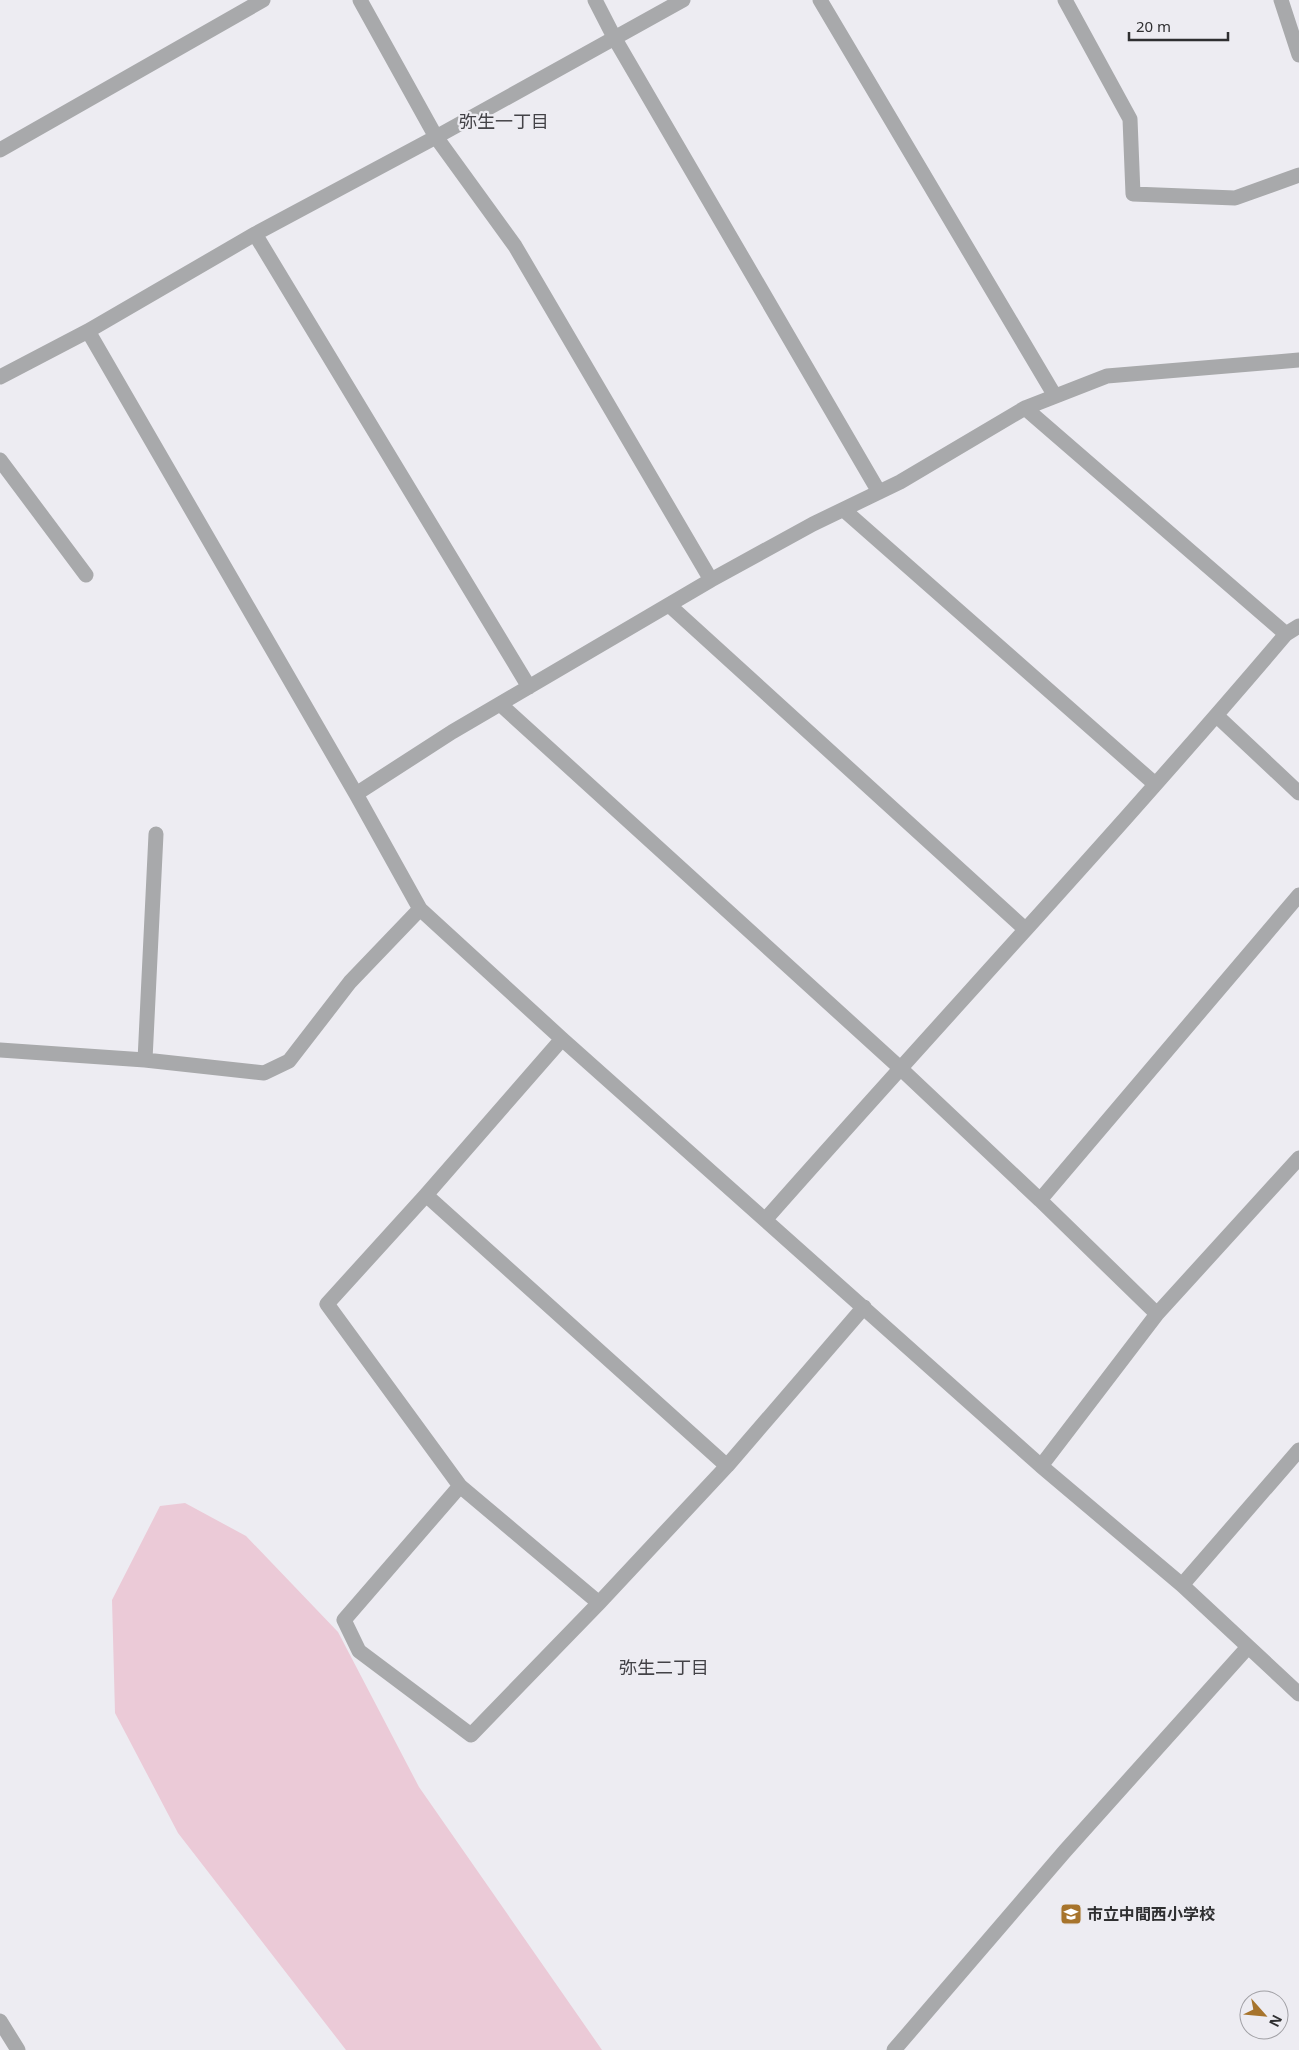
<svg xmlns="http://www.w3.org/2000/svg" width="1299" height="2050" font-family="'Noto Sans','Noto Sans JP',sans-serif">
	<rect width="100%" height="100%" fill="#edecf2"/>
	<!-- green -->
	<path fill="#ebcad7" d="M185,1503L246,1536L338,1632L419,1787L602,2050H346L178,1833L115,1713L112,1600L160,1506Z"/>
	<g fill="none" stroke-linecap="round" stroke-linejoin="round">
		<!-- minor -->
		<path stroke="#a8a9ab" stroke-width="15" d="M360,0L436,137L515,246L711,580
			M595,0L615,39L879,492
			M820,0L1055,396
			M1065,0L1130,119L1133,194L1235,198L1299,175
			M1281,0L1299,55
			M0,150L263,0
			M255,234L529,687
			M88,331L356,794L420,909L562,1039L1041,1466L1182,1585L1299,1694
			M0,377L88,331L255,234L436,137L683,0
			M1025,408L1107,376L1299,360
			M0,460L86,575
			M844,510L1155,784
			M669,605L1025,929
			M500,704L899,1067L1040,1200
			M1217,716L1299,793
			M356,794L452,732L711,580L813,524L900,482L1025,408L1286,634
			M1299,895L1040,1200L1157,1314L1299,1158
			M562,1039L426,1195L327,1304L460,1486L344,1620L359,1651L471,1735L599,1603L727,1466L864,1307
			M0,1050L145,1060L264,1073L289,1061L350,982L420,909
			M145,1060L156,834
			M426,1195L727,1466
			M765,1220C938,1024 1117,833 1286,634L1299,626
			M1041,1466L1157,1314
			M460,1486L599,1603
			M1182,1585L1299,1450
			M0,2021L18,2050
			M894,2050L1065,1851L1248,1647"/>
	</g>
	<!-- icons -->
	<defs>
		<g id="school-square" transform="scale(1.125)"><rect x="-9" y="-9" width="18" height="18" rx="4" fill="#a7742c" stroke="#edecf2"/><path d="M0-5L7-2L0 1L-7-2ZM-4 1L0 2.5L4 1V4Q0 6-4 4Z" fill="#fff"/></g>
	</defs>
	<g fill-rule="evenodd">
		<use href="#school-square" x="1071" y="1914"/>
	</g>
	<g text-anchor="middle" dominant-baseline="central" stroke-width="4.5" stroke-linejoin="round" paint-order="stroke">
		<!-- poi labels -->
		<g font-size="16" font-weight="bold" fill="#2f2f31" stroke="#edecf2" text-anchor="start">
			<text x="1087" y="1914">市立中間西小学校</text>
		</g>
		<!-- neighbourhood labels -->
		<g font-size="18" fill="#434247" stroke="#edecf2">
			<text x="504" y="121">弥生一丁目</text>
			<text x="664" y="1667">弥生二丁目</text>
		</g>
	</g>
	<!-- north arrow -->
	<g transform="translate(1264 2015) rotate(117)"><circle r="24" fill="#edecf2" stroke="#a1a0a5"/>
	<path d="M0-4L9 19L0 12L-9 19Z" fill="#a7742c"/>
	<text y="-8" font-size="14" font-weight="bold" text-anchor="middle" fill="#2f2f31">N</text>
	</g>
	<!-- scale -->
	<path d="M1129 32v8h99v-8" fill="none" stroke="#2f2f31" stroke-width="2.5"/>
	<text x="1136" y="32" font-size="15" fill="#2f2f31" stroke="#edecf2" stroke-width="4" paint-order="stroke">20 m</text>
</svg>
